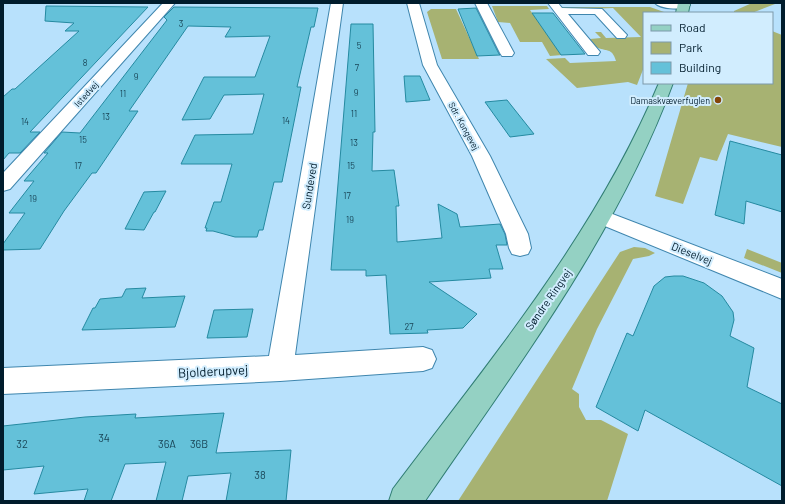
<svg xmlns="http://www.w3.org/2000/svg" width="785" height="504" font-family="Barlow,sans-serif">
	<rect width="100%" height="100%" fill="#b8e1fc"/>
	<!-- green -->
	<path fill="#a7b272" d="M752,3H774L775,4L752,13H734V11Z
		M492,6H547L549,9L530,10L562,55L550,56L542,42H520L510,23L498,22Z
		M562,7H650L664,12L663,13H644V67L637,85L628,82L577,88L546,59L565,58L570,63L616,61C612,47 606,52 596,47C594,46 591,41 590,39L601,38L595,32H601L606,38L641,37L613,8L564,10Z
		M431,9H456L479,59H442L427,12Z
		M772,31L782,35V147L728,134L717,161L700,157L683,204L655,196L688,83H772Z
		M634,247L645,248L655,253L649,256L633,259L597,329L572,389L579,394V407L586,420H601L628,434L607,501H458L620,252Z
		M747,249L782,263V273L744,258Z"/>
	<!-- building -->
	<path fill="#64c1d9" stroke="#258aa1" d="M46,6L148,7L30,132H40L20,153H9L3,160V97L12,89H15L79,31H65L74,23L45,21Z
		M174,7L318,8L314,27H311L297,87H301L282,182H274L263,230H259L257,237H235L213,231H206L207,228H205L214,202H221L232,164H181L195,135L253,134L264,94L224,95L210,119L182,120L204,77H255L270,36L225,37L231,27L188,26L129,111H138L96,173H92L64,211L40,249L3,250V244L25,213H9L34,181H24L48,153H44L62,132L80,133L167,20L164,17Z
		M476,8L499,54L500,55L477,56L458,9Z
		M532,13H553L585,54L561,55Z
		M351,24H373L375,132H373L372,171L394,170L399,206H396L397,242L442,238L438,204L457,214L460,227L500,224L505,234L507,245H496L503,269H489L491,278L429,282L477,314L463,328L427,330L428,333L390,334L386,275L366,276V270H331Z
		M404,76H420L430,100L406,102Z
		M507,100L534,134L510,137L485,102Z
		M730,141L782,155V212L746,201L744,224L715,215Z
		M166,191L155,212H154L144,230L125,229L144,192Z
		M674,276H683L704,283L722,296L733,312L734,320L730,336L754,348L747,387L782,404V486L645,410L638,431L596,407L627,333L633,336L654,286L665,277Z
		M146,288L142,298L185,296L175,327L82,330L93,308H95L100,299L122,297L126,289Z
		M253,309L247,337L207,338L214,310Z
		M224,413L216,453L291,450L286,501H226L231,473L188,476L182,501H156L166,462L125,464L111,501H84L88,489L34,494L44,466L3,470V426L85,417L136,414L135,418Z"/>
	<g fill="none" stroke-linecap="round" stroke-linejoin="round">
		<!-- minor casing -->
		<g stroke="#3f86ae" stroke-width="2">
			<path id="minor" d="M163,3H175L10,189L3,191V173Z
				M331,3H343L295,355L423,347L432,350L436,359L432,368L423,371L280,381L3,394V368L269,356Z
				M407,3H419L437,65L490,156L528,234L531,248L528,254L520,256L512,254L509,248L506,234L472,156L423,65Z
				M475,3H487L514,53L512,56H502L500,53Z
				M548,3H558L562,8L602,9L627,35L625,38H617L595,14H568L600,52L598,55H588Z
				M655,3H688L690,5C685,11 660,9 655,3Z
				M602,210L782,279V299L595,222L592,217L595,212Z"/>
		</g>
		<!-- major casing -->
		<g stroke="#317e74" stroke-width="2">
			<path id="major" d="M678,3H690L688,13H676Z
				M659,83H673C617,235 516,368 425,501H389L393,489C490,360 596,234 659,83Z"/>
		</g>
		<!-- minor -->
		<use href="#minor" fill="#fff" fill-rule="evenodd"/>
		<!-- major -->
		<use href="#major" fill="#94d1c3" fill-rule="evenodd"/>
	</g>
	<!-- markers -->
	<circle fill="#85460a" stroke="#d1edfe" stroke-width="1.5" cx="718" cy="100" r="4"/>
	<g text-anchor="middle" dominant-baseline="central" stroke-width="4" stroke-linejoin="round" paint-order="stroke">
		<!-- number labels -->
		<g font-size="9" fill="#194557">
			<text x="181" y="23">3</text>
			<text x="359" y="45">5</text>
			<text x="85" y="62">8</text>
			<text x="357" y="67">7</text>
			<text x="136" y="76">9</text>
			<text x="356" y="92">9</text>
			<text x="123" y="93">11</text>
			<text x="354" y="113">11</text>
			<text x="106" y="116">13</text>
			<text x="286" y="120">14</text>
			<text x="25" y="121">14</text>
			<text x="83" y="139">15</text>
			<text x="354" y="142">13</text>
			<text x="78" y="165">17</text>
			<text x="351" y="165">15</text>
			<text x="347" y="195">17</text>
			<text x="33" y="198">19</text>
			<text x="350" y="219">19</text>
			<text x="409" y="326">27</text>
		</g>
		<!-- far-street labels -->
		<g font-size="9" fill="#001c2c" stroke="#d1edfe">
			<text transform="translate(86 94) rotate(-48)">Istedvej</text>
			<text transform="translate(464 126) rotate(61)">Sdr. Kongevej</text>
		</g>
		<!-- far-poi labels -->
		<g font-size="9" fill="#001c2c" stroke="#d1edfe" text-anchor="end">
			<text x="710" y="100">Damaskvæverfuglen</text>
		</g>
		<!-- street labels -->
		<g font-size="11" fill="#001c2c" stroke="#d1edfe">
			<text transform="translate(309 186) rotate(-81)">Sundeved</text>
			<text transform="translate(692 253) rotate(22)">Dieselvej</text>
			<text transform="translate(548 299) rotate(-55)">Søndre Ringvej</text>
		</g>
		<!-- near-number labels -->
		<g font-size="11" fill="#194557">
			<text x="104" y="437">34</text>
			<text x="22" y="443">32</text>
			<text x="167" y="443">36A</text>
			<text x="199" y="443">36B</text>
			<text x="260" y="474">38</text>
		</g>
		<!-- near-street labels -->
		<g font-size="13" fill="#001c2c" stroke="#d1edfe">
			<text transform="translate(213 371) rotate(-3)">Bjolderupvej</text>
		</g>
	</g>
	<!-- border -->
	<rect width="785" height="504" fill="none" stroke="#001c2c" stroke-width="8"/>
	<!-- legend -->
	<rect x="643" y="12" width="130" height="72" fill="#d1edfe" stroke="#7d99aa"/>
	<rect x="651" y="25" width="20" height="6" fill="#94d1c3" stroke="#7d99aa"/>
	<text x="679" y="32" font-size="12" fill="#001c2c">Road</text>
	<rect x="651" y="42" width="20" height="12" fill="#a7b272" stroke="#7d99aa"/>
	<text x="679" y="52" font-size="12" fill="#001c2c">Park</text>
	<rect x="651" y="62" width="20" height="12" fill="#64c1d9" stroke="#7d99aa"/>
	<text x="679" y="72" font-size="12" fill="#001c2c">Building</text>
</svg>
